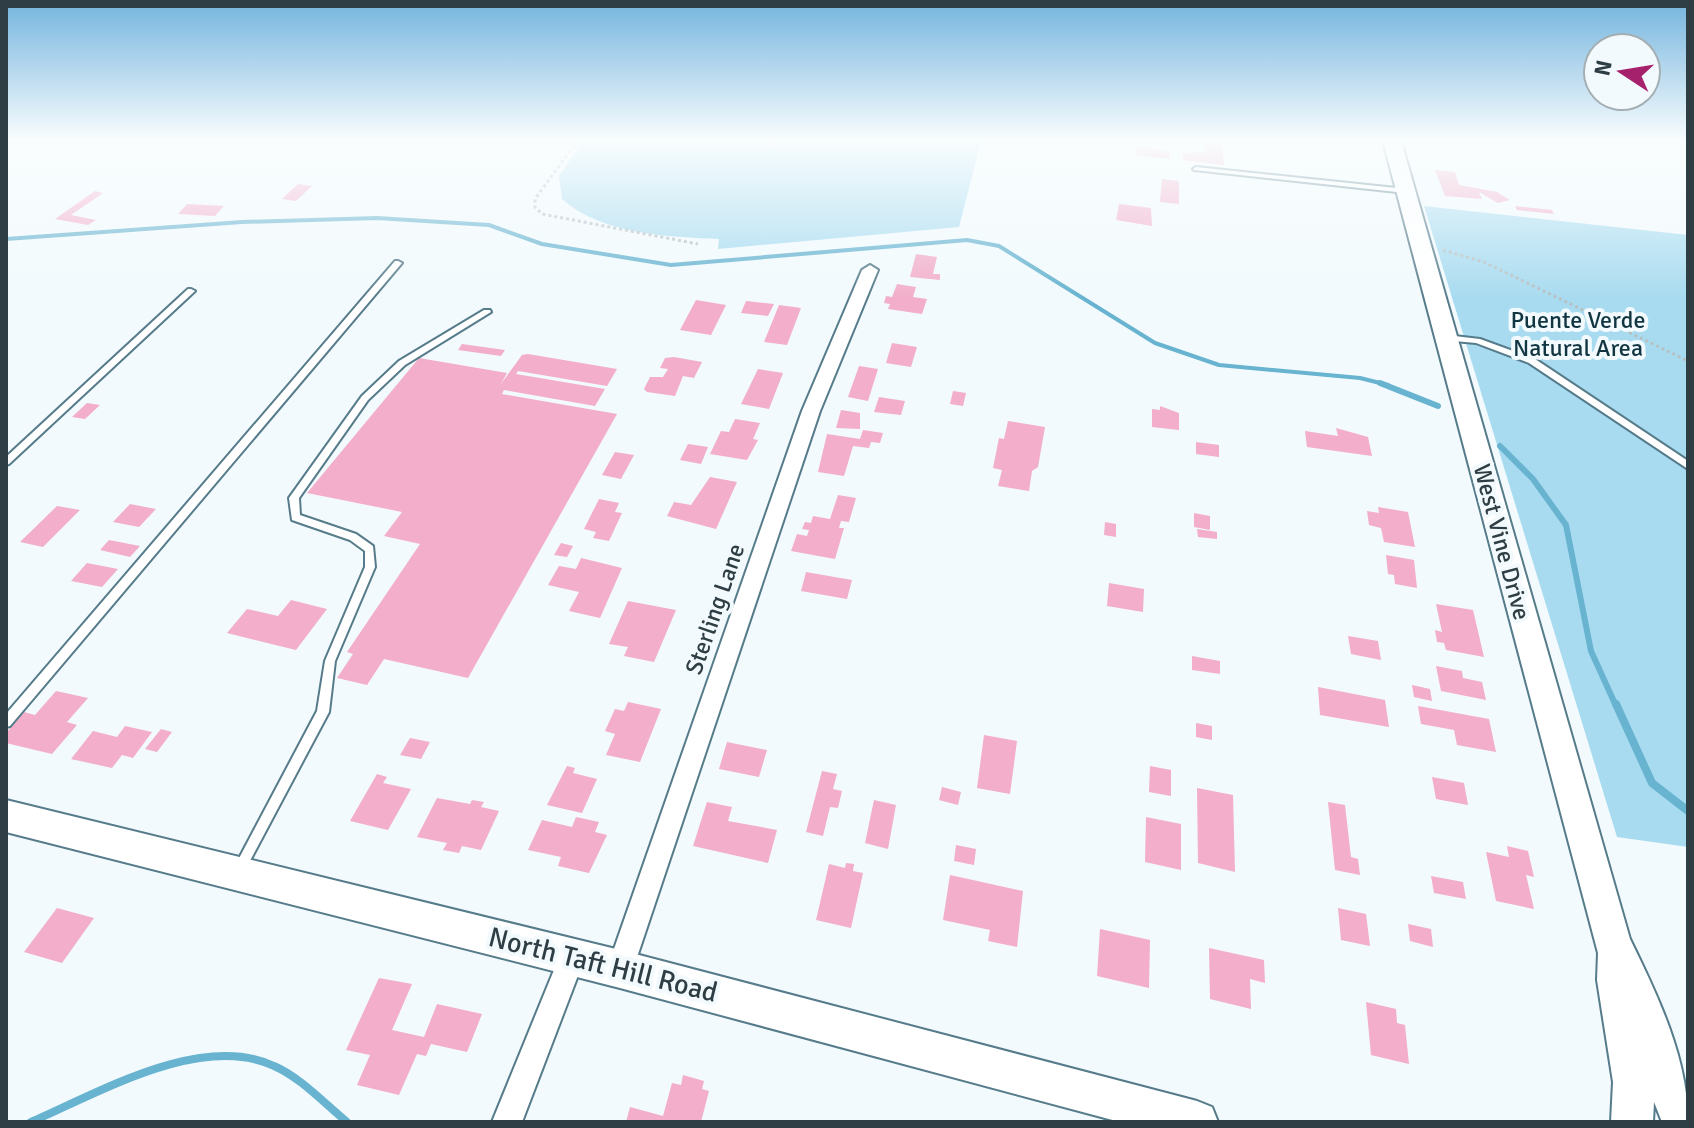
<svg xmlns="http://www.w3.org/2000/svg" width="1694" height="1128" font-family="Signika,sans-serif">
	<rect width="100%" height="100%" fill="#f2fafd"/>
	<!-- green -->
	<path fill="#a8dbf0" d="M583,141H770L768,145L775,146L778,141H981L959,227L718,249L719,239C669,237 601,234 562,199L559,176Z
		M1424,206L1688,235V847L1617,837Z"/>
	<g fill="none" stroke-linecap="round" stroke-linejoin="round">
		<!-- stream-far2 -->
		<path stroke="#67b3d0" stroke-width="4" d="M6,239L242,222L377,218L489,225L542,244L671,265L967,240L999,246L1155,343L1219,365L1360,378L1388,385"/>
		<!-- stream-far1 -->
		<path stroke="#67b3d0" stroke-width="6" d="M1380,383L1438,406
			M1500,446L1533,479L1566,525L1591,651L1616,706"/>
		<!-- stream -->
		<path stroke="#67b3d0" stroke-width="8" d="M1616,704L1652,783L1688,811
			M31,1122C98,1093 202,1032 274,1066C300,1077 325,1104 347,1122"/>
	</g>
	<!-- building -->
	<path fill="#f2aeca" d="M1204,141L1222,143L1224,165L1183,160V153L1205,152Z
		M1136,147L1170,151L1169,159L1135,155Z
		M1435,170L1455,172L1459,185L1497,192L1510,200L1498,203L1479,192L1482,199L1445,196Z
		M1162,179L1179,181V204L1160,202Z
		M298,184L312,186L296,201L282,199Z
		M95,191L103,193L71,215L96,220L88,225L55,219Z
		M187,204L224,206L215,216L178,214Z
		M1119,204L1151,208L1152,226L1116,220Z
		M1515,206L1552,210L1554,214L1517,210Z
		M916,254L937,257L933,274H940V280L910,277Z
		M897,284L916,287L913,297L927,299L922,314L888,309L890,304L884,303L886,296L892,297Z
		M696,300L726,305L711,335L680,330Z
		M746,301L774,304L768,316L741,313Z
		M779,305L801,308L787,345L764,342Z
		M892,343L917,347L911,367L886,363Z
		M462,344L505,350L501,356L458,350Z
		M528,354L617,369L607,386L518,371L516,374L605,389L595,406L504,390L502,394L617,414L468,678L384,659L367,685L337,678L353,654L347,652L420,544L384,536L402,512L307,493L419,358L507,373L501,384L522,355Z
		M674,357L702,362L694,378L683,376L675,396L647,392L644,389L650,377H663L668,369L660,368L665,358Z
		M859,366L878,369L868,401L848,397Z
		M758,369L783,373L769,409L741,404Z
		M953,391L966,393L963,406L950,404Z
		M879,397L905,401L901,415L874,412Z
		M87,403L100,405L85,419L72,417Z
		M1160,406L1179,413V430L1152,427V409L1160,410Z
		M841,410L860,413V429L836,428Z
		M735,419L760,423L753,439L758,440L747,460L710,454L721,431L729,432Z
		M1008,421L1045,427L1038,467L1032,471L1029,491L998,486L1002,470L993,468L999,438L1004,439Z
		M1336,428L1368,437L1372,456L1307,447L1305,431L1338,436Z
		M863,430L883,433L880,443L871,442L869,448L853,446L844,476L818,472L827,434L860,439Z
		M1196,442L1219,445V457L1196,454Z
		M688,444L708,447L701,464L680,460Z
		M615,452L634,455L621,479L602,475Z
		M710,477L737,482L716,529L667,516L674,502L691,505Z
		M838,495L856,498L849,522L841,521L839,528H844L835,559L791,551L797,534L807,536L809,530L802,529L805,522L811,523L813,516L830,519Z
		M599,499L619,503L615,512L622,513L609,541L593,538L596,532L584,529Z
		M130,504L156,509L139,527L113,522Z
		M57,506L80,510L43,547L20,542Z
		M1378,507L1408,512L1415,547L1384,542L1381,528L1369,525L1367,511L1379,513Z
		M1194,513L1210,516V530L1194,527Z
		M1105,522L1116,524V537L1104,535Z
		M1197,529L1217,532V539L1198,537Z
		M109,540L140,546L130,557L100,550Z
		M561,543L573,546L567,557L554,555Z
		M1386,555L1414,560L1417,588L1395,584L1394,575L1388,574Z
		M581,558L622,568L600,618L569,611L579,592L548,585L559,566L576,569Z
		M87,563L118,569L102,587L71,581Z
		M806,572L852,580L847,599L801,591Z
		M1109,583L1144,589L1143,612L1107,606Z
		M291,600L327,609L296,650L227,633L247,609L278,616Z
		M628,601L676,610L654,662L624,656L628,647L609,644Z
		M1436,604L1473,610L1484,657L1446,650L1444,643L1437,642L1435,630L1442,632Z
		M1348,636L1378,641L1381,660L1351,654Z
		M1192,656L1220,661V674L1192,670Z
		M1436,666L1462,671L1463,678L1482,682L1486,700L1441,691Z
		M1412,685L1430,689L1432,701L1414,697Z
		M1318,687L1385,700L1389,727L1320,715Z
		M56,691L88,698L67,722L77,725L52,754L6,743V733L24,712L35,715Z
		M628,702L661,709L640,762L606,755L615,734L605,731L615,709L624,711Z
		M1418,706L1489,719L1496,752L1457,745L1454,730L1421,724Z
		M1196,723L1212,726V740L1196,737Z
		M125,726L152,732L133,758L122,755L112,768L71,759L93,731L117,737Z
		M161,729L172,732L157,752L145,749Z
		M984,735L1017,741L1010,794L977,788Z
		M410,738L430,742L421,759L400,755Z
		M727,742L767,750L759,777L719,769Z
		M567,766L575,768L573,773L597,779L582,813L547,805Z
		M1150,766L1171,770V796L1149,792Z
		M822,771L837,774L833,789L842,791L838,808L830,807L823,836L806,832Z
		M377,774L387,777L383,783L411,789L388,830L350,821Z
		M1432,777L1464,783L1468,805L1436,799Z
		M942,787L961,792L958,805L939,800Z
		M1197,788L1233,795L1235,872L1198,863Z
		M437,798L470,804L472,800L484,802L481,807L499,811L481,850L462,846L459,853L443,850L447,843L417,837Z
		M874,800L896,805L888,849L865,843Z
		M707,802L732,807L728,821L777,830L768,863L693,846Z
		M1328,802L1345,805L1351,857L1358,859L1360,875L1335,870Z
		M576,817L599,822L595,832L607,835L589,873L558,866L561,857L528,850L542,820L572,827Z
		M1146,817L1181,824V870L1145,862Z
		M956,845L976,849L974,865L954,861Z
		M1507,846L1528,851L1534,877L1526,875L1534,909L1496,901L1486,852L1509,857Z
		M846,863L854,864L853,871L863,873L851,928L816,920L829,864L845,868Z
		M950,875L1023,891L1017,947L988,941L990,930L943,920Z
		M1431,876L1463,882L1466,899L1434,893Z
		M57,908L94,918L62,963L24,952Z
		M1338,908L1366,914L1370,946L1341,940Z
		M1408,924L1431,929L1433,947L1410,941Z
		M1100,929L1150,940L1149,988L1097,976Z
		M1209,948L1264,960L1265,983L1250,979L1251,1009L1210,999Z
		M379,978L412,984L392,1030L424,1037L437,1004L482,1014L467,1052L431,1044L426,1056L417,1054L399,1095L357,1085L370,1055L346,1050Z
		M1366,1002L1396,1009L1397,1023L1405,1025L1409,1064L1371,1055Z
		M683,1075L704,1081L702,1089L709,1091L701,1122H626L630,1107L663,1116L672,1083L681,1085Z"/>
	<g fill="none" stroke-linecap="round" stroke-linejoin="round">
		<!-- lane casing -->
		<g stroke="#567b8a" stroke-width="4">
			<path id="lane" d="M1196,167L1406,189L1409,191L1406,193L1194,170L1193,169Z
				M395,261H398L402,263L10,726L6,727V714Z
				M188,289H191L195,291L9,464L6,465V457Z
				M484,310H490L491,312L405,365L368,400L299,498L300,515L356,534L373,546L375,567L335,661L329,712L244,872L240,874L236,872L234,868L236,864L317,711L325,661L365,567V551L350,540L292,520L289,498L362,396L399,361Z
				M1446,335L1480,339L1535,359L1688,461V469L1529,363L1476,343L1443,340L1442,338Z"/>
		</g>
		<!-- street casing -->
		<g stroke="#567b8a" stroke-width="4">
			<path id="street" d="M870,265L878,270L820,411L633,969L629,978L620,982L611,978L607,969L802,411L862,270Z
				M572,944L581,948L585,957L522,1122H492L563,948Z"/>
		</g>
		<!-- secondary casing -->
		<g stroke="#567b8a" stroke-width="4">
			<path id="secondary" d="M1383,141H1401L1630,939C1658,996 1688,1059 1688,1122H1662L1654,1102L1653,1122H1611L1613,1082L1597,980L1598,953Z
				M6,800L620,950L1197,1101L1212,1107L1218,1122H1120L620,988L6,832Z"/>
		</g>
		<!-- path -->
		<path stroke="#b6c1c5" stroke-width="3" stroke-dasharray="3 3" stroke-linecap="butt" d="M577,141L535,199V207L542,214L698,244
			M1443,250L1484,262L1688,361"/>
		<!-- lane -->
		<use href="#lane" fill="#fff" fill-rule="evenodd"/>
		<!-- street -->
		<use href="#street" fill="#fff" fill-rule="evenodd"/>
		<!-- secondary -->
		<use href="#secondary" fill="#fff" fill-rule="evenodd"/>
	</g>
	<!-- sky -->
	<linearGradient id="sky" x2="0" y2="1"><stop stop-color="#74b4de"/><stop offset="0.47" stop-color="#f9fdfe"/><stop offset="1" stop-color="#f9fdfe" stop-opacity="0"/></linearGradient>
	<rect width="1694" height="299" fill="url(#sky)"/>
	<g text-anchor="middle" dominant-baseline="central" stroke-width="8" stroke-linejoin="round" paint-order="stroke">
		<!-- park labels -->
		<g font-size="24" fill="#113541" stroke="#f2fafd">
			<text x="1578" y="320">Puente Verde<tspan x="1578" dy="28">Natural Area</tspan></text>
		</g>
		<!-- street labels -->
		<g font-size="24" fill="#2e3e44" stroke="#f2fafd">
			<text transform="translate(1502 542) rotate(75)">West Vine Drive</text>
			<text transform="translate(715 609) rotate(-71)">Sterling Lane</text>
		</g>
		<!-- near-street labels -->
		<g font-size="28" fill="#2e3e44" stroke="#f2fafd">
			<text transform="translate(603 965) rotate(14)">North Taft Hill Road</text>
		</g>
	</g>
	<!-- border -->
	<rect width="1694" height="1128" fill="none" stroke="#2e3e44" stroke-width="16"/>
	<!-- north arrow -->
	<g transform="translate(1622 72) rotate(282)"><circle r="38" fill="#f2fafd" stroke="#a4afb3" stroke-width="2"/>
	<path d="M0-6L14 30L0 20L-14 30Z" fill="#a6216b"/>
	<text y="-12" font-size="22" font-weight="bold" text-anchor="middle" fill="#2e3e44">N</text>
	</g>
</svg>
